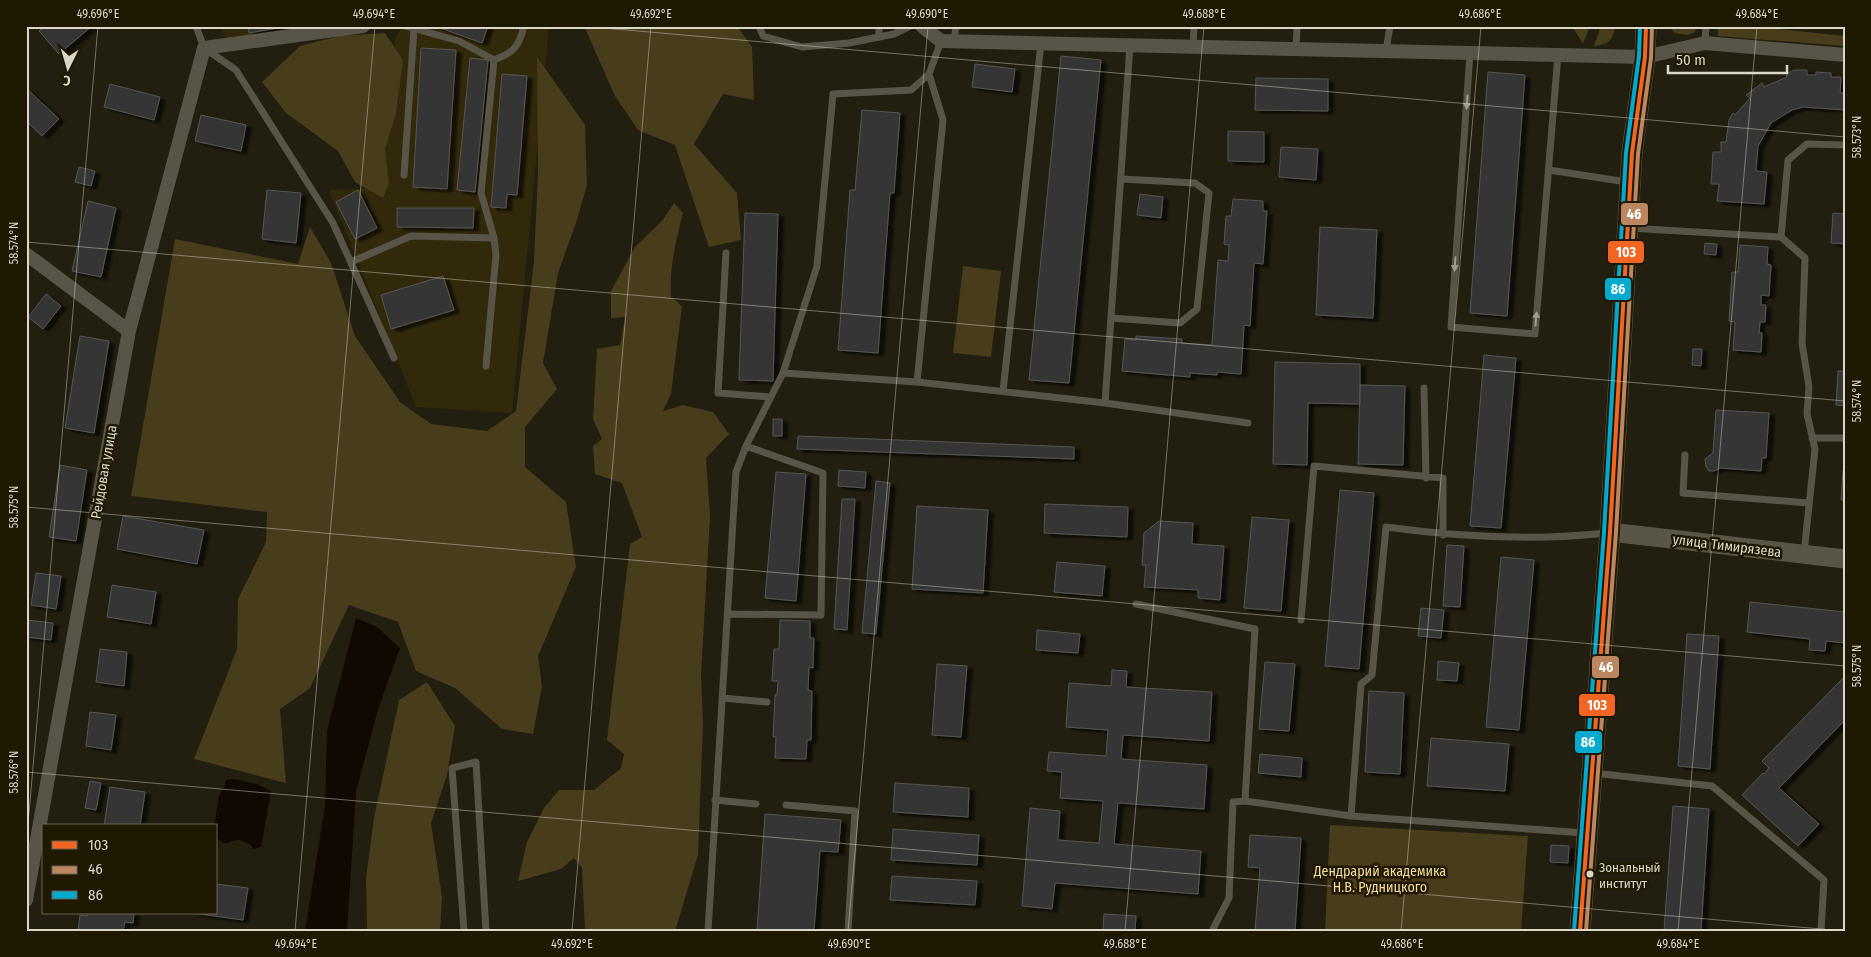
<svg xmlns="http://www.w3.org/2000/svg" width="1871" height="957" font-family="'Fira Sans Condensed',sans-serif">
	<defs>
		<filter id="shadow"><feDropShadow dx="5.5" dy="3" stdDeviation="1" flood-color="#0009"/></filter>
	</defs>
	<rect width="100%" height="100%" fill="#221e10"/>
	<!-- built -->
	<path fill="#32290b" d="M222,26H310L225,39Z
		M404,26H549L512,413L416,407L329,190L382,188L395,38Z
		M1145,26H1286V30Z"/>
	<!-- green -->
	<path fill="#473d1a" d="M584,26H737L752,47L754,100L723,94L694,144L737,193L741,240L709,247L675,145L638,130L615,96Z
		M1572,26H1590L1583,44Z
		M1601,26H1615C1613,41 1608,45 1594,46Z
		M1669,26H1696L1695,32L1688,35L1674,33Z
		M1718,26H1749L1845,36V46L1718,36Z
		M385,33L403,60L396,113L385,149L389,183L383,198L355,182L338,151L286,113L262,82L300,46L339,36Z
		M537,57L585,125L587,185L576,223L558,273L543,363L557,389L525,427V467L566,502L576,567L538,656L542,686L533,734L502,729L455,688L416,671L398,622L349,605L310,688L280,709L286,783L194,759L237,649L238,599L266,542L267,512L131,496L175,239L298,264L310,227L331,263L355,336L400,402L431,424L487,431L516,411L534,261L538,173Z
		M674,203L683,213C676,240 669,269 671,297L682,306L671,394L663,411L683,405L713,412L729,434L706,458L710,516L701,675L703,723L698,855L675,931H585L582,868L574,858L561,869L518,881L527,842L544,808L559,790H594L621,768L624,754L607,740L630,544L642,537L622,483L595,474L593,446L602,439L593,419L597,349L620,345L625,317L611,318V291L635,247L662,221Z
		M963,266L1001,271L991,357L953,353Z
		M427,682L455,726L447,775L431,823L442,897L440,931H367L366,878L374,818L399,700Z
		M1330,825L1528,836L1521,931H1325Z"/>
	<!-- water -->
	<path fill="#110801" d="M356,618L377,627L400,648L378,710L356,791L347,931H305L325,806L327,731Z
		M232,779L257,784L271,791L261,847L253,849L251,845C248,843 243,841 239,840C228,839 228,850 216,837V826H214L219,796L224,787L226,780Z"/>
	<!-- building -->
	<path fill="#353535" stroke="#555554" filter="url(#shadow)" d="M45,26H92L59,54L39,31Z
		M248,26H282L283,27L249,33Z
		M435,26H488L482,43Z
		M421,48L456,50L447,189L413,187Z
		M1061,56L1101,60L1069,383L1029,380Z
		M470,58L488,60L475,192L457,190Z
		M975,64L1015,69L1012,92L972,87Z
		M1794,70H1807V75H1816V72L1831,73V77H1841L1840,93H1845V110L1803,107L1792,110L1771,123L1758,146L1756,171L1767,172L1764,204L1717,201L1719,184H1711L1713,152H1721V142H1726L1729,120L1733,113L1735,115L1750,98L1746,95L1762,83L1764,87L1787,77L1786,74Z
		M1488,72L1525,75L1507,316L1470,313Z
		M502,74L527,76L517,195L507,194L506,208L491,207Z
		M1256,78L1328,79V111L1255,110Z
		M110,84L160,97L154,120L104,107Z
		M26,88L59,119L42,136L26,121Z
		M862,110L900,113L894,193H890L878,353L838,350L850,190H855Z
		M201,115L246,125L241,151L195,141Z
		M1228,131L1264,132V162L1228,161Z
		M1281,147L1318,149L1316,180L1279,177Z
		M79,167L95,171L91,186L75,182Z
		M267,190L301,193L296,243L262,239Z
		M358,190L377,228L355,239L336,202Z
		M1140,194L1163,197L1161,218L1137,215Z
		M1233,199L1263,201V211H1267L1263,264L1254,263L1250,326L1244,325L1241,374L1217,372V375L1190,373V377L1122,371L1125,339L1136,340V336L1182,339V343L1212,345L1218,260L1228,261L1229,245L1224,244L1226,216H1231Z
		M88,201L116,208L101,277L72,271Z
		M397,208H474L473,228L397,227Z
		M745,213L778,214L773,381L739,380Z
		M1833,213L1845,214V244L1831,243Z
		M1320,227L1377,230L1373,318L1316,315Z
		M1705,243L1717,244L1716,255L1704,254Z
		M1740,245L1768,247L1767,264L1771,265L1769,296L1761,295V305H1766L1765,322H1760L1759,333H1762L1761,352L1733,350L1735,322L1729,321L1732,272H1738Z
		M443,276L454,310L391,329L381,295Z
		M46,294L61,306L43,329L28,317Z
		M80,336L109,341L94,433L65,428Z
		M1693,349H1702L1701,366L1692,365Z
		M1484,355L1516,358L1501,528L1470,526Z
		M1275,362L1360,364V404L1308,403L1307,465L1273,464Z
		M1838,371H1845V406L1836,405Z
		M1360,385L1405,386L1403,465L1358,464Z
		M1716,410L1769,413L1766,458H1762L1761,471L1720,468L1714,471H1709L1706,467L1705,459L1713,453Z
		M773,419H782V436H773Z
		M798,436L1074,447V459L797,449Z
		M60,465L87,470L76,541L49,537Z
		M839,470L866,472L865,488L838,486Z
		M1843,471H1845V500H1841Z
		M776,472L806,474L796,601L765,598Z
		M876,481L890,483L876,634L862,633Z
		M1340,490L1374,493L1359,669L1325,666Z
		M842,499H855L847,630L834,629Z
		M1045,504L1128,507L1127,537L1044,533Z
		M917,506L988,510L983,593L912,589Z
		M123,516L204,530L197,564L117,549Z
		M1252,517L1289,520L1281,611L1244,608Z
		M1159,521L1193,523L1192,544L1224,546L1220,600L1198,598V590L1144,587L1146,565H1142L1144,533Z
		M1447,545L1464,546L1460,607L1443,606Z
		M1501,557L1534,560L1519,730L1486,727Z
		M1057,562L1105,566L1102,596L1054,592Z
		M36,573L61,576L56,609L31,605Z
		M112,585L156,592L151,624L107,617Z
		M1750,602L1845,612V643L1826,641L1825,651L1809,650L1810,639L1747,632Z
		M1421,608L1444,610L1441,638L1418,636Z
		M26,620L53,623L51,640L26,637Z
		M780,620L810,621V638H814L813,668L809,667L808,690L812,691L811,740H807L806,759L775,758L776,737H773L775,695H777L778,681H772L774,649H779Z
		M1037,630L1080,634L1078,653L1036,650Z
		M1687,634L1719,636L1710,769L1678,766Z
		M100,649L127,652L124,686L96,682Z
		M1438,661L1459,663L1457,681L1437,680Z
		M1265,662L1295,664L1289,731L1259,729Z
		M937,664L967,666L961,737L932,735Z
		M1112,670L1127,671L1126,687L1212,692L1209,741L1123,735L1121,759L1207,765L1204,809L1118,803L1114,844L1201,851L1198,894L1055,883L1052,909L1022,906L1030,808L1060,811L1058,840L1099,843L1103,801L1060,798L1062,772L1047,771L1049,752L1106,756L1108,730L1066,727L1069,683L1111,686Z
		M1845,676V720L1779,788L1819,824L1798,846L1742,795L1763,773L1764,774L1769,768L1762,761Z
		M1369,691L1404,693L1400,774L1365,772Z
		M90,712L116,715L111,750L86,746Z
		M1431,738L1509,744L1505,791L1427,786Z
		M1260,754L1302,758L1301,777L1258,773Z
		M90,781L101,783L96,810L85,808Z
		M895,783L969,788L968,817L893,812Z
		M110,787L145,792L140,826H104Z
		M1673,806L1709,809L1701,931H1664Z
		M765,814L841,820L838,852L820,851L814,931H757Z
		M893,829L979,835L977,865L891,860Z
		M1250,835L1301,838L1295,931H1255L1260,868L1248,867Z
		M1551,845L1569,846L1568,863L1550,862Z
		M892,876L977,881L975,905L890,900Z
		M216,884L248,888L243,920L193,913H216Z
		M87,913H134L133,923L125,922L123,931H78L80,915L87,916Z
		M1104,914L1136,916L1135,931H1103Z"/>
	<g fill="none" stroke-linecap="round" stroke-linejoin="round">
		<!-- service -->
		<path stroke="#585447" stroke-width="7" d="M196,26L204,48L236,70L333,223L394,358
			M405,26L459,41L494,60L481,193L494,238
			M759,26L763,36L802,47L849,43L894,34L910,26
			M879,37V26
			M954,41L956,26
			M1705,43L1706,26
			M1193,47L1194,26
			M1296,49L1297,26
			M1386,51L1390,26
			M1470,53L1451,327L1535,334L1558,54
			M494,60C513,53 519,47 524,26
			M1549,170L1627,182
			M404,175L414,29
			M1629,228L1781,237L1788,160L1807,144L1845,145
			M1781,237L1805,258L1802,343L1809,387L1807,414L1815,449L1804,553
			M726,253L718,393L770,397
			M351,262L411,236L494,238L496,255L486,366
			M1111,318L1180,323L1197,309L1209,193L1195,183L1121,179
			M783,373L817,266L833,94L911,90L929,74L941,41
			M917,382L943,120L929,74
			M1424,388L1426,478
			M1003,391L1041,43
			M1105,403L1248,423
			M1812,438H1845
			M1685,455L1683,493L1809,503
			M1136,604L1255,629L1245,801
			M727,614L821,615L823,473L746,446
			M1301,620L1314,466L1443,478V535
			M722,698L767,702
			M1593,773L1712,786L1824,880L1821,931
			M715,800L756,804
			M786,805L855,811L848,931
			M1584,833L1351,816L1361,684L1372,675L1386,527C1459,537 1533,541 1607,533
			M464,931L452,768L476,762L486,931
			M708,931L736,472L746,446L783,373L917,382L1105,403L1130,45
			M1212,931L1229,898L1233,802L1245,801L1351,816"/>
		<!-- minor -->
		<path stroke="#585447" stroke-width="14" d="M922,26L941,41L1645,57L1705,43L1845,55
			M26,254L129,331
			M26,900L129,331L204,48L363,26"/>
		<!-- secondary -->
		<path stroke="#595546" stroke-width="19" d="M1610,532L1845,559"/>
		<!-- primary -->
		<path stroke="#625d4c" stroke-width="21" d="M1580,931L1610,532L1632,153L1645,57L1646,26"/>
		<!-- bus-1 casing -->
		<g stroke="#1f1802" stroke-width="8">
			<path id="bus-1" d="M1580,931L1610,532L1632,153L1645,57L1646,26"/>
		</g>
		<!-- bus-2 casing -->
		<g stroke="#1f1802" stroke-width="8">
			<path id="bus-2" d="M1586,931L1616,532L1638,154L1651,58L1652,26"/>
		</g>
		<!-- bus-3 casing -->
		<g stroke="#1f1802" stroke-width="8">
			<path id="bus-3" d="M1574,931L1604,532L1626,153L1639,56L1640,26"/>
		</g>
		<!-- bus-1 -->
		<use href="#bus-1" stroke="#f26522" stroke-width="4"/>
		<!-- bus-2 -->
		<use href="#bus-2" stroke="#bb8660" stroke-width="4"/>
		<!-- bus-3 -->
		<use href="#bus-3" stroke="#00a9ce" stroke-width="4"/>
	</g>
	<!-- one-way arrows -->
	<defs><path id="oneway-solid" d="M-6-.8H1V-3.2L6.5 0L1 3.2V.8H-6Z" transform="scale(1.25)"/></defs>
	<g fill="#a09c8e">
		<use href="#oneway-solid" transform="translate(1467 102) rotate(94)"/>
		<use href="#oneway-solid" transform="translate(1455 264) rotate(94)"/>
		<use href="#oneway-solid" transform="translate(1536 319) rotate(-85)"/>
	</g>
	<!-- ticks -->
	<path fill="none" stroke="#dbd7c8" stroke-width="1" stroke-opacity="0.45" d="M581,26L1845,137M26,242L1845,401M26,507L1845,666M26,772L1844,931M26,847L98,26M295,931L375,26M572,931L651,26M848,931L928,26M1125,931L1204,26M1401,931L1481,26M1678,931L1757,26"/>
	<!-- markers -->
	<circle fill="#dbd7c8" stroke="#1f1802" stroke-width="2" cx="1590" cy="874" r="4.5"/>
	<g text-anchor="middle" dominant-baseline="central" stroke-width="5" stroke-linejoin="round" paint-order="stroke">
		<!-- bus labels -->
		<g font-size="13" fill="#dbd7c8" stroke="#1f1802" text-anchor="start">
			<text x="1599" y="867">Зональный<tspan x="1599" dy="16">институт</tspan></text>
		</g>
		<!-- street labels -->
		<g font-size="14" fill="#dbd7c8" stroke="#1f1802">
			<text transform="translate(104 472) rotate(-80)">Рейдовая улица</text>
			<text transform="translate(1727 546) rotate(7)">улица Тимирязева</text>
		</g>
		<!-- park labels -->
		<g font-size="14" fill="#f6df99" stroke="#1f1802">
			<text x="1380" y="871">Дендрарий академика<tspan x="1380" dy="16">Н.В. Рудницкого</tspan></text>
		</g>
	</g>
	<g stroke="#1f1802" stroke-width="2">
		<rect x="1620" y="202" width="29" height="24" rx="5" fill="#bb8660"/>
		<rect x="1607" y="240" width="38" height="24" rx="5" fill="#f26522"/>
		<rect x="1604" y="277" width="28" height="24" rx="5" fill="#00a9ce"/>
		<rect x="1591" y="655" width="29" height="24" rx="5" fill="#bb8660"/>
		<rect x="1578" y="693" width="38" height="24" rx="5" fill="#f26522"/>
		<rect x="1574" y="730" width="29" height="24" rx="5" fill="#00a9ce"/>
	</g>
	<g font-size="14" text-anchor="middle" font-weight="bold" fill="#fff">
		<text x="1634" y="219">46</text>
		<text x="1626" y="257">103</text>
		<text x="1618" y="294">86</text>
		<text x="1606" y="672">46</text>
		<text x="1597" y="710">103</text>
		<text x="1588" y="747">86</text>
	</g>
	<!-- border -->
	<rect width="1871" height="957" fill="none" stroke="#1f1802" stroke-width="55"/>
	<!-- legend -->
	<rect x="42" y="824" width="175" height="90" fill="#1f1802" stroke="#6a6451"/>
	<rect x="52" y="841" width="25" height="8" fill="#f26522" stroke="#6a6451"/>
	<text x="88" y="850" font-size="15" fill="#dbd7c8">103</text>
	<rect x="52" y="866" width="25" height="8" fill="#bb8660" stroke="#6a6451"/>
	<text x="88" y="874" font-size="15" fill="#dbd7c8">46</text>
	<rect x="52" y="891" width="25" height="8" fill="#00a9ce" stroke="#6a6451"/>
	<text x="88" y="900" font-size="15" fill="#dbd7c8">86</text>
	<!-- north arrow -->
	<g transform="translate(68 68) rotate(185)" stroke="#1f1802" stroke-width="4" paint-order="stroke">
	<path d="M0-4L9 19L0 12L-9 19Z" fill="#dbd7c8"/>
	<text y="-8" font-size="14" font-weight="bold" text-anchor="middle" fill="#dbd7c8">С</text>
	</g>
	<!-- scale -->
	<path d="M1668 65v8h119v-8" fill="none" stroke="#dbd7c8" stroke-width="2.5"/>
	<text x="1676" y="65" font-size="15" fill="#dbd7c8" stroke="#1f1802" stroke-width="4" paint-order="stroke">50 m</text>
	<rect x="28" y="28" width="1816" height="902" fill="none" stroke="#dbd7c8" stroke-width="2"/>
	<g font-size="12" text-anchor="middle" fill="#dbd7c8">
		<text x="98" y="18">49.696°E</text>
		<text x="374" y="18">49.694°E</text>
		<text x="651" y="18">49.692°E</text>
		<text x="927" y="18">49.690°E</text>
		<text x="1204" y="18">49.688°E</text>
		<text x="1480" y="18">49.686°E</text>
		<text x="1757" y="18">49.684°E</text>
		<text transform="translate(1857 137) rotate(-90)" y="4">58.573°N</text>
		<text transform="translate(14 243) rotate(-90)" y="4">58.574°N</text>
		<text transform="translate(1857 401) rotate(-90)" y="4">58.574°N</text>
		<text transform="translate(14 507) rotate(-90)" y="4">58.575°N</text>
		<text transform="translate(1857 666) rotate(-90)" y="4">58.575°N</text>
		<text transform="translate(14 772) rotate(-90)" y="4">58.576°N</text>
		<text x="296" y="948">49.694°E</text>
		<text x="572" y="948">49.692°E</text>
		<text x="849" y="948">49.690°E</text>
		<text x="1125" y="948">49.688°E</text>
		<text x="1402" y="948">49.686°E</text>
		<text x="1678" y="948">49.684°E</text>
	</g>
</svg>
